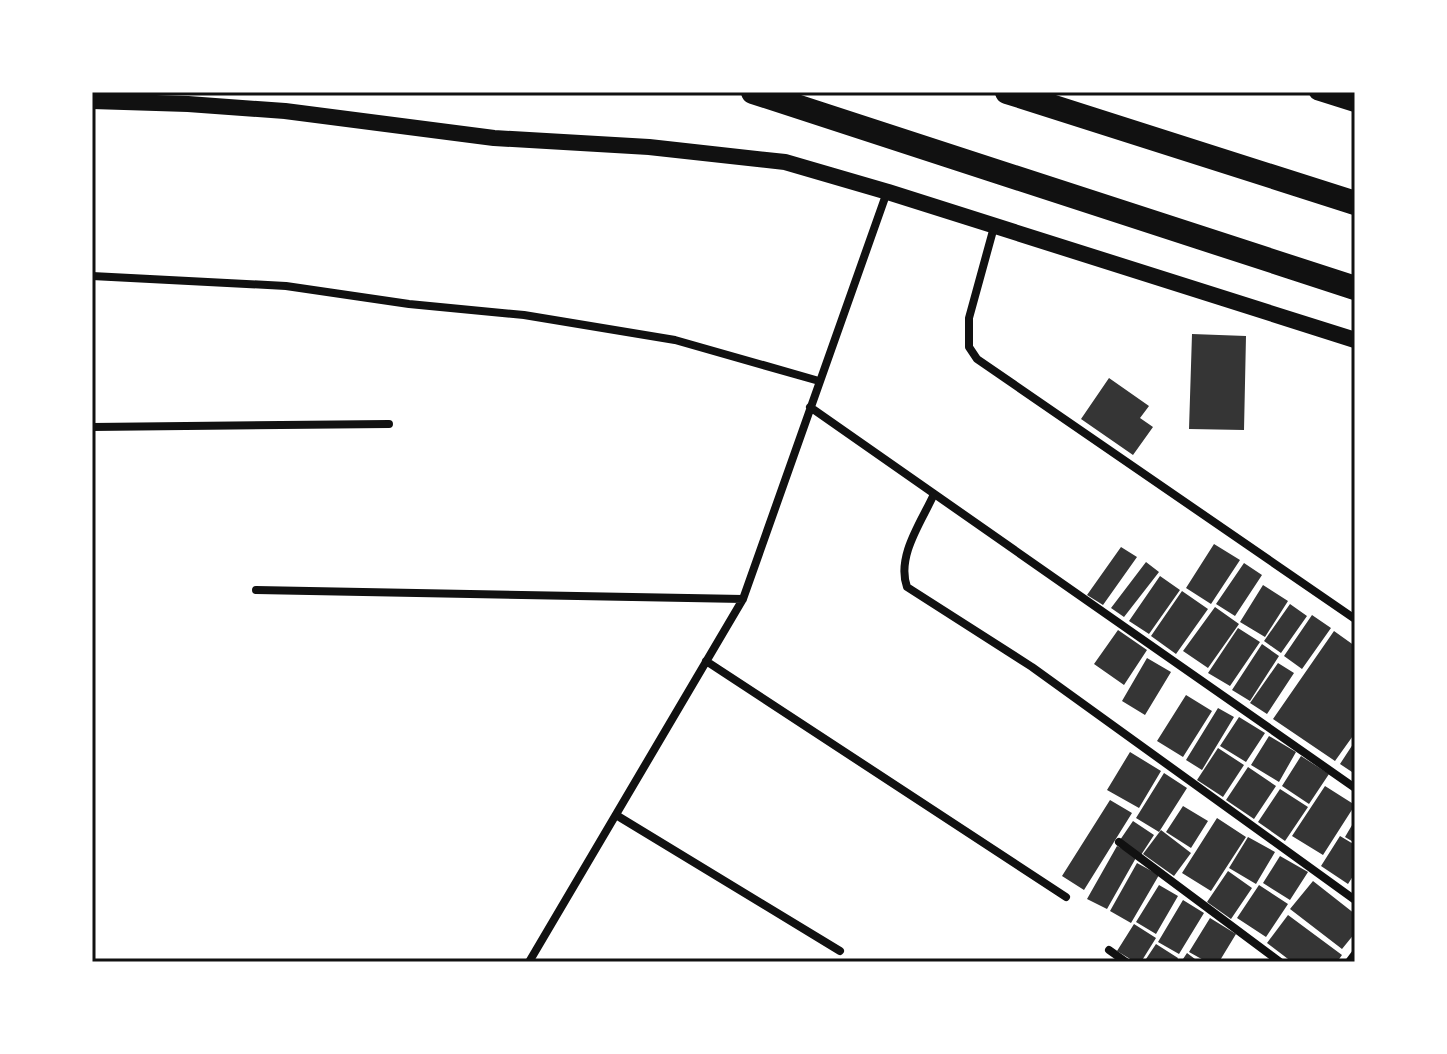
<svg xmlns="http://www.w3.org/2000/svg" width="1447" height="1054" font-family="Arial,sans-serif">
	<rect width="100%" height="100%" fill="#fff"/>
	<!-- building -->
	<path fill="#353535" d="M1192,334L1246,336L1244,430L1189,429Z
		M1109,378L1149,406L1140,418L1153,427L1133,455L1081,419Z
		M1214,544L1240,560L1211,604L1186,588Z
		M1121,547L1137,557L1103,605L1087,595Z
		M1146,562L1159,572L1124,617L1111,608Z
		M1244,563L1262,575L1235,616L1216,604Z
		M1160,576L1180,590L1149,634L1129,621Z
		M1263,585L1288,601L1265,637L1240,622Z
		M1182,591L1208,609L1176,654L1151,636Z
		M1290,604L1307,616L1281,653L1264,641Z
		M1215,607L1239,624L1208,668L1183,651Z
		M1312,615L1331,628L1302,669L1284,656Z
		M1238,628L1260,642L1230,686L1208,673Z
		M1118,630L1147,650L1124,685L1094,664Z
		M1334,631L1355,646V733L1335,761L1273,719Z
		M1262,644L1279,656L1250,701L1232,690Z
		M1147,658L1171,672L1145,715L1122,701Z
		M1278,663L1294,673L1267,714L1250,703Z
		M1186,695L1212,711L1183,757L1157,741Z
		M1218,708L1234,717L1202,770L1186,760Z
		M1239,717L1265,733L1246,762L1220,746Z
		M1269,736L1296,752L1279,782L1251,765Z
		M1355,741V774L1340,764Z
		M1218,748L1244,765L1223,797L1197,780Z
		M1130,752L1161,771L1139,808L1107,790Z
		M1301,756L1329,774L1309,804L1282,786Z
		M1248,767L1276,786L1254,819L1226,800Z
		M1164,773L1187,788L1159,832L1136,818Z
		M1325,786L1355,805L1323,855L1292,836Z
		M1280,789L1308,807L1285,841L1258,822Z
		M1110,800L1132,813L1084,890L1062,876Z
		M1183,806L1208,821L1191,848L1166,832Z
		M1217,818L1246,837L1211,891L1182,873Z
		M1355,820V843L1345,837Z
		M1133,821L1154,835L1141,855L1120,840Z
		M1161,830L1191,853L1174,876L1143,854Z
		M1340,836L1355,845V873L1348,884L1321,866Z
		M1248,837L1275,852L1256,884L1229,868Z
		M1117,846L1137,856L1107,909L1087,899Z
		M1280,856L1308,872L1290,900L1263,883Z
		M1137,863L1159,875L1131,923L1110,911Z
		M1228,871L1252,888L1231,919L1207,902Z
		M1313,881L1355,914V933L1342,949L1290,909Z
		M1159,885L1178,896L1156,934L1136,922Z
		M1259,885L1288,904L1266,937L1237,918Z
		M1183,900L1204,913L1179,954L1158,942Z
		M1288,915L1342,955L1337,962H1292L1267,943Z
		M1210,918L1236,934L1219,962H1207L1189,952Z
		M1134,924L1156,938L1141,962H1135L1117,951Z
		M1156,944L1178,958L1176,962H1144Z
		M1187,953L1199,962H1181Z"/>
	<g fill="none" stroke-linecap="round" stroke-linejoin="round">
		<!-- minor -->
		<path stroke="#111" stroke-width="8" d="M994,227L969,318V347L977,359L1355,619
			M92,276L286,286L409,304L524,315L675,340L819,381
			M810,407L1355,788
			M92,427L389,424
			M934,494C922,521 896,556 907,587L1032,667L1355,900
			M256,590L743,599
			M706,661L1066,897
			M616,815L840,951
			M1119,842L1280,962
			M1109,950L1126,962
			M529,962L743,599L887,192
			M1349,962L1355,954"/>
		<!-- secondary -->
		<path stroke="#111" stroke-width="16" d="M1317,92L1355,104
			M92,101L188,104L285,111L494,138L649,147L785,162L888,192L1355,340"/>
		<!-- motorway -->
		<path stroke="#111" stroke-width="24" d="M753,92L1355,288
			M1007,92L1355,203"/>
	</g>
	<!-- border -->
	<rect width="1447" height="1054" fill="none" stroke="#ffffff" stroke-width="188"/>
	<rect x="94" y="94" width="1259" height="866" fill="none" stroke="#111" stroke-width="3"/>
</svg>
